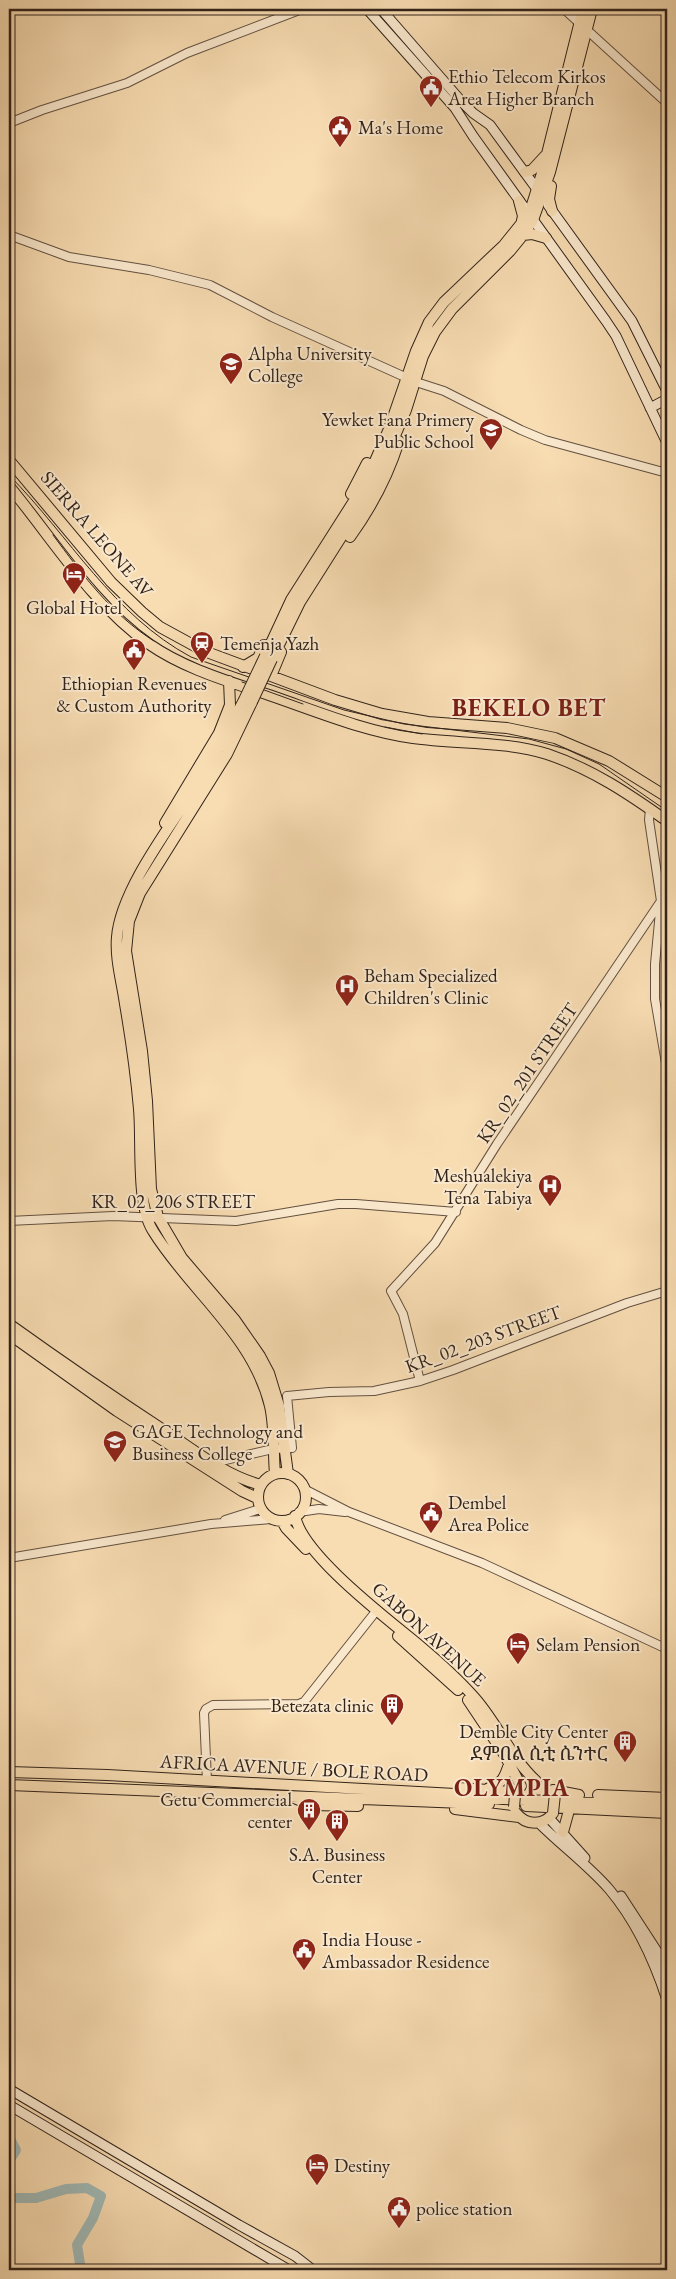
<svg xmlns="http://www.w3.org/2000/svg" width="676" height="2279" font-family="'EB Garamond','Noto Serif Ethiopic',serif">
	<rect width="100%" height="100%" fill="#f8dcb2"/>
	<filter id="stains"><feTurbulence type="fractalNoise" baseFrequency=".004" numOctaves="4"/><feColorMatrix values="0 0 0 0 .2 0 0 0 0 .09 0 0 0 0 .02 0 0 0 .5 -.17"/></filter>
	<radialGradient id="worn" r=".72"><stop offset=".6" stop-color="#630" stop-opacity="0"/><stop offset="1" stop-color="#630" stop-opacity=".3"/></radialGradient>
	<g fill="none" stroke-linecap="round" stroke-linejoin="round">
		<!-- river -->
		<path stroke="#a0b9b6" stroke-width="10" d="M9,2137L16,2150L9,2161
			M9,2196L11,2198H36L66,2189L87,2188L101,2196L93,2218L77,2245L81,2270"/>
		<!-- tertiary casing -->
		<g stroke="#635140" stroke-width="10">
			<path id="tertiary" d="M564,9L667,103
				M9,123L42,110L127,83L187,53L302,9
				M9,235L69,257L149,270L210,285L272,317L416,382L444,391L521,430L545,440L667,473
				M650,809L649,820L661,901L655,964V999L667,1069
				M9,1221L113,1216L236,1221L338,1204H356L456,1212
				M420,1381L403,1314L391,1291L435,1243L497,1144L661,901L667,897
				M213,1463L273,1449L292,1448L287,1396L329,1392L374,1391L420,1381L453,1370L627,1303L667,1291
				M306,1490L349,1512L482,1563L667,1649
				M299,1512L319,1509L345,1512
				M225,1520L260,1509
				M9,1558L211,1524L271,1519
				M207,1781L204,1713L206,1709L213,1705L299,1704L304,1702L377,1610"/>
		</g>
		<!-- secondary casing -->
		<g stroke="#31231a" stroke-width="11">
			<path id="secondary" d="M367,9L455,108L473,136L606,321L616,336L667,443
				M381,9L462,102L473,113L490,125L539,192
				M548,205L632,321L667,391
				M650,408L667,399
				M549,1818L585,1858
				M539,1823C562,1846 588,1865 609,1889C636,1921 654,1960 667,2000
				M621,1896L660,1956L667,1978
				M9,2089L239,2225L295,2256L313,2270
				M9,2105L289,2270"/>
		</g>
		<!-- primary casing -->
		<g stroke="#31231a" stroke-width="12">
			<path id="primary" d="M525,172L532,170L545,156
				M551,186L549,199L552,211
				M519,201L523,216L521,225
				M523,235L532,234L546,238
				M9,460L111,582L142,612L160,627L204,651L335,700L382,714L428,722L507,728L555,738L609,761L667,797
				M9,486C53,539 92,604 149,644C185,669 228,681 269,695C316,711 363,731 413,738C457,744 504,741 547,754C592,769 629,794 667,821
				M351,494L367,463
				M350,537C371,508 388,476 399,441
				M265,656L291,600L366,482L389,429L416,351L429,322L444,302L504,245L529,214L543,170L583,9
				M272,659L300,602L373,487L406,410L423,356L435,332L452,309L510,251L523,235L533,220L550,172L592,9
				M243,667L258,658L264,645
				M271,676L281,652
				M243,702C231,724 220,747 207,769C180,814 121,886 117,937C115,959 122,982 125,1004C131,1039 136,1074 139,1109C142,1142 136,1205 153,1231C190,1291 253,1335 270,1406C275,1428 273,1451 275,1474
				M252,702L227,754L140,893L129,921L126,951L142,1051L147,1101L151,1189L158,1217L182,1258L235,1320L260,1356L269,1373L279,1406L288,1474
				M165,823L219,733L230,705L229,681
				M9,1324C62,1362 116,1399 171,1435C199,1454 227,1476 261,1485
				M9,1334L117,1411L242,1491L257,1498
				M258 1497a24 24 0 1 1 48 0a24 24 0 1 1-48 0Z
				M295,1516C302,1555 389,1620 420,1646C439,1662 457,1678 473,1696C497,1722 510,1757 536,1781
				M282,1521L286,1528L306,1549
				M398,1636L458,1690
				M468,1700L504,1754L521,1786
				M9,1772L107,1775L455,1794L503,1799L667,1806
				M9,1785L489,1804
				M459,1788L516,1792
				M489,1788C502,1784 505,1777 509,1764
				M553,1790L579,1795
				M598,1795L667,1798
				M294,1798L311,1805L358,1806
				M526,1806L667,1813
				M455,1809L519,1817
				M516,1813C526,1826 544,1826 553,1813
				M563,1832L568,1814"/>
		</g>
		<!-- tertiary -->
		<use href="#tertiary" stroke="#fae8cd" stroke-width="8"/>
		<!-- secondary -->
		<use href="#secondary" stroke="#fae8cd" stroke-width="9"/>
		<!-- primary -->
		<use href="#primary" stroke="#f8dcb2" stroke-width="10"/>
		<!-- tram -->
		<path stroke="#31231a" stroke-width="1" d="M9,475C70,537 113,615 191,657L344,710L404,724L529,739L566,749L599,764L667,811
			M53,535C82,574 112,615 154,641
			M242,682L303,704
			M385,727L422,734"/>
		<!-- primary-bridge casing -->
		<g stroke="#31231a" stroke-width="12" stroke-linecap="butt">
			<path id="primary-bridge" d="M243,702L265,656
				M252,702L272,659
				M514,1807L515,1795
				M553,1813L555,1794"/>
		</g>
		<!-- primary-bridge -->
		<use href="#primary-bridge" stroke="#f8dcb2" stroke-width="10"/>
	</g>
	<!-- icons -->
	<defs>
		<g id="civic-pin" transform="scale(1.25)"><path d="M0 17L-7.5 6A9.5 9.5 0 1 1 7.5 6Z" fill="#8f2418" stroke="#fae8cd"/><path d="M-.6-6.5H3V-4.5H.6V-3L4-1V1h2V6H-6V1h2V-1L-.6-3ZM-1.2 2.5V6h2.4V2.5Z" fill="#fff"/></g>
		<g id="university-pin" transform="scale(1.25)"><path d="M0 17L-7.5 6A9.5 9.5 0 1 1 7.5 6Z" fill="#8f2418" stroke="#fae8cd"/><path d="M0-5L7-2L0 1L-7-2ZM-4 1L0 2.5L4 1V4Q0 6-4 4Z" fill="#fff"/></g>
		<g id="school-pin" transform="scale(1.25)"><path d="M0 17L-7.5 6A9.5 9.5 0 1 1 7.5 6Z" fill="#8f2418" stroke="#fae8cd"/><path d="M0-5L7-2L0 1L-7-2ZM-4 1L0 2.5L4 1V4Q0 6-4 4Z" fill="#fff"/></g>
		<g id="hotel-pin" transform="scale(1.25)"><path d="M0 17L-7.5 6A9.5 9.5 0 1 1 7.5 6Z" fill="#8f2418" stroke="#fae8cd"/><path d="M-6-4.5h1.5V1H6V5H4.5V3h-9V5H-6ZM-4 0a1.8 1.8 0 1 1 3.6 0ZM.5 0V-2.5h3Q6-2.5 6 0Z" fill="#fff"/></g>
		<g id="station-pin" transform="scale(1.25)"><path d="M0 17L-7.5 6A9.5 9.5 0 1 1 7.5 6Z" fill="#8f2418" stroke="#fae8cd"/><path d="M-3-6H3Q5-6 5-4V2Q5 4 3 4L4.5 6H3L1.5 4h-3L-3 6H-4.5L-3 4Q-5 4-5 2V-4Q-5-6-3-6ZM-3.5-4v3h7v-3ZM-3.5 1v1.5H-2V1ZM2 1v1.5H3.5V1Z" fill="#fff"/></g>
		<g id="hospital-pin" transform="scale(1.25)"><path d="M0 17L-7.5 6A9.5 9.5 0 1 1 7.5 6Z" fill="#8f2418" stroke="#fae8cd"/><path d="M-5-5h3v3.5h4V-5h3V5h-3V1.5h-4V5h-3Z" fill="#fff"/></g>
		<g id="building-pin" transform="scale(1.25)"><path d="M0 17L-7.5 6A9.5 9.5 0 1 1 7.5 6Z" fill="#8f2418" stroke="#fae8cd"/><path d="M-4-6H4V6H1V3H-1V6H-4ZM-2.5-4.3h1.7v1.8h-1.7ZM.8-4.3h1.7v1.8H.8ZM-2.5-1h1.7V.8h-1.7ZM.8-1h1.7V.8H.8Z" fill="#fff"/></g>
	</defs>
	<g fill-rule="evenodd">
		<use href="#civic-pin" x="431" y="87"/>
		<use href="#civic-pin" x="340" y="127"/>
		<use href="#university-pin" x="231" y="364"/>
		<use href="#school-pin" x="491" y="430"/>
		<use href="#hotel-pin" x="74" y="574"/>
		<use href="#station-pin" x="202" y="643"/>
		<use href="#civic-pin" x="134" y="650"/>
		<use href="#hospital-pin" x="347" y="986"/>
		<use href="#hospital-pin" x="550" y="1186"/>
		<use href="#university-pin" x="115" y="1442"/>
		<use href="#civic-pin" x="431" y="1513"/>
		<use href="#hotel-pin" x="518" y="1644"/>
		<use href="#building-pin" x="392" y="1705"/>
		<use href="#building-pin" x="625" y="1742"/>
		<use href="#building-pin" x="309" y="1810"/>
		<use href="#building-pin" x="337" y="1821"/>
		<use href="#civic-pin" x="304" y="1950"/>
		<use href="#hotel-pin" x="317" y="2165"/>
		<use href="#civic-pin" x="399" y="2208"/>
	</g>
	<g text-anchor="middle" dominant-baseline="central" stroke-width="4" stroke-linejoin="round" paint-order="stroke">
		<!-- poi labels -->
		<g font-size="19" fill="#31231a" stroke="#fae8cd" text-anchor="start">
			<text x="448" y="76">Ethio Telecom Kirkos<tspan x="448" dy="22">Area Higher Branch</tspan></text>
			<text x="358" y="127">Ma's Home</text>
			<text x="248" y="353">Alpha University<tspan x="248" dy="22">College</tspan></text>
			<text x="474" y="419" text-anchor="end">Yewket Fana Primery<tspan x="474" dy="22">Public School</tspan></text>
			<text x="74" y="607" text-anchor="middle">Global Hotel</text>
			<text x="220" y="643">Temenja Yazh</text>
			<text x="134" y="683" text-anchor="middle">Ethiopian Revenues<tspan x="134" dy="22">&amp; Custom Authority</tspan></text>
			<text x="364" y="975">Beham Specialized<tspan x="364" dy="22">Children's Clinic</tspan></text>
			<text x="532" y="1175" text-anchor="end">Meshualekiya<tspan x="532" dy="22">Tena Tabiya</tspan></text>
			<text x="132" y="1431">GAGE Technology and<tspan x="132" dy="22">Business College</tspan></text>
			<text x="448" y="1502">Dembel<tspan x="448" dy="22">Area Police</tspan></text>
			<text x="536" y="1644">Selam Pension</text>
			<text x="374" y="1705" text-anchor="end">Betezata clinic</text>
			<text x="608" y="1731" text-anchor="end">Demble City Center<tspan x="608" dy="22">ደምበል ሲቲ ሴንተር</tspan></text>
			<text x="292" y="1799" text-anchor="end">Getu Commercial<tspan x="292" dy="22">center</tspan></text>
			<text x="337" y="1854" text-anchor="middle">S.A. Business<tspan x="337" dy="22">Center</tspan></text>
			<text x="322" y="1939">India House -<tspan x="322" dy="22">Ambassador Residence</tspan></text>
			<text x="334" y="2165">Destiny</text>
			<text x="416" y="2208">police station</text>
		</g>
		<!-- street labels -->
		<g font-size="19" fill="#31231a" stroke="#fae8cd">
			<text transform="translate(97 534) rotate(49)">SIERRA LEONE AV</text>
			<text transform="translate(527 1073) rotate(-56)">KR_02_201 STREET</text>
			<text x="173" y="1201">KR_02_206 STREET</text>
			<text transform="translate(483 1339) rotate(-20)">KR_02_203 STREET</text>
			<text transform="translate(429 1634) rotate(42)">GABON AVENUE</text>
			<text transform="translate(294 1768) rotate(3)">AFRICA AVENUE / BOLE ROAD</text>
		</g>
		<!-- district labels -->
		<g font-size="24" font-weight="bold" letter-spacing="1" fill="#7a1f14" stroke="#fae8cd">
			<text x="529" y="707">BEKELO BET</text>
			<text x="512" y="1787">OLYMPIA</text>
		</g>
	</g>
	<!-- margin -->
	<rect width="676" height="2279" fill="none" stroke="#f8dcb2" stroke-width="30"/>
	<rect x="10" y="10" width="656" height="2259" fill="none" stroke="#31231a" stroke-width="2.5"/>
	<rect x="15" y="15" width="646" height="2249" fill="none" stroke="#31231a"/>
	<rect width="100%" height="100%" filter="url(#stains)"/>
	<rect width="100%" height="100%" fill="url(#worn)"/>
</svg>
